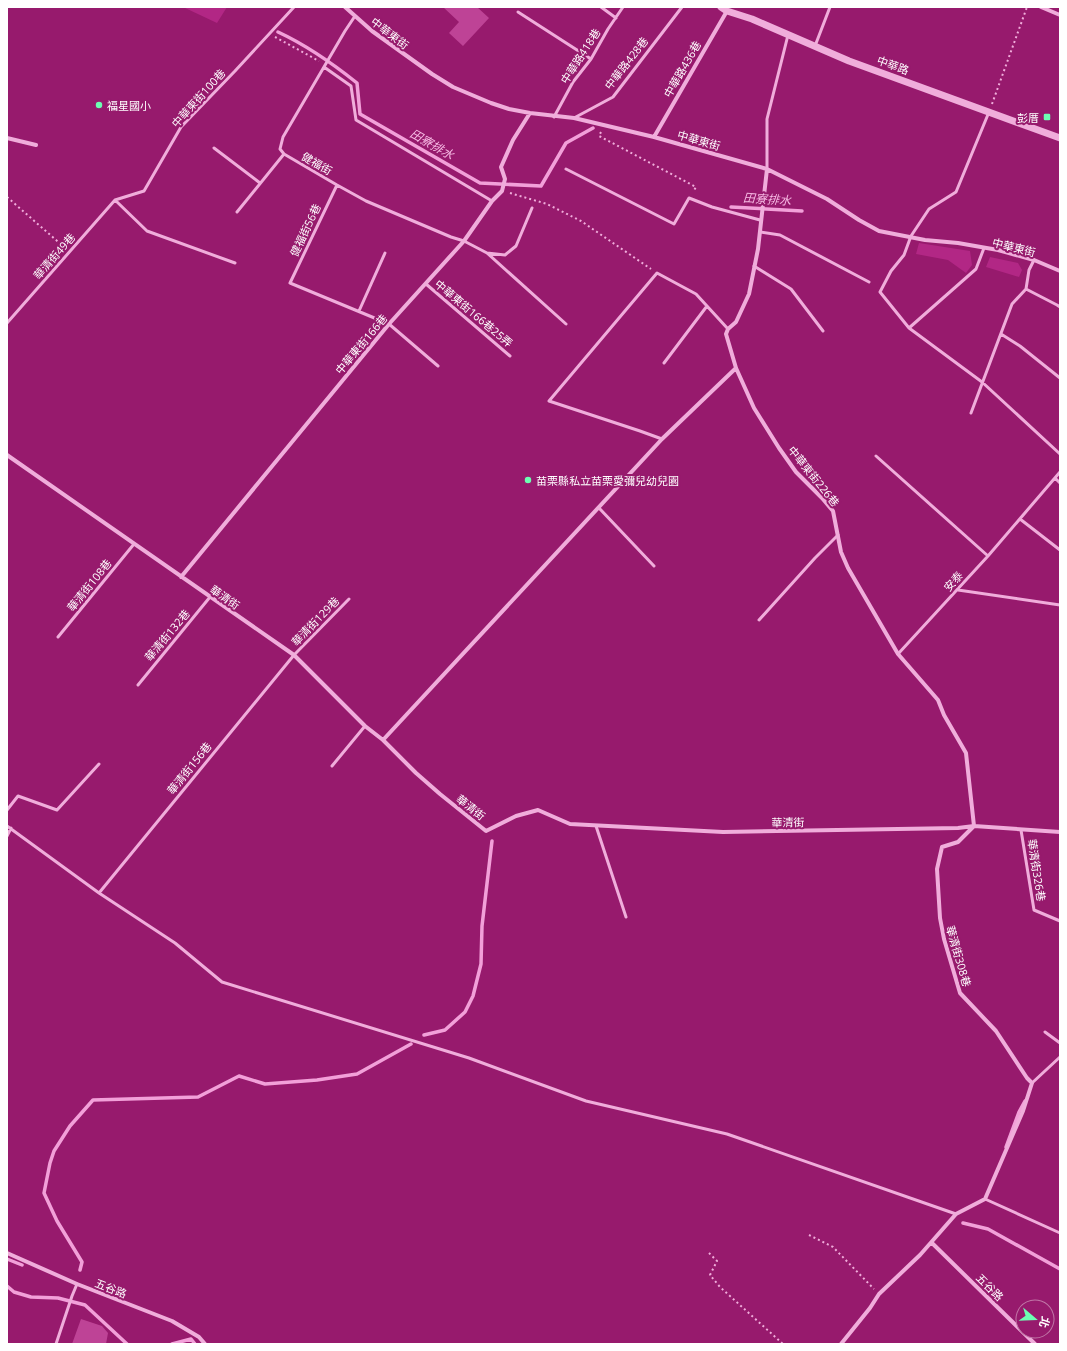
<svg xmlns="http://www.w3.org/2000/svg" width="1067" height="1351" font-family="'Open Sans','Noto Sans TC',sans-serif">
	<rect width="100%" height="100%" fill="#971a6d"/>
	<!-- green -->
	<path fill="#b22785" d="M183,7H227L217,23Z
		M919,243L970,251L972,265L966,273L948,260L916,254Z
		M990,257L1018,263L1022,270L1019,277L986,267Z"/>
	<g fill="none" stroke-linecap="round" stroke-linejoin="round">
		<!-- stream -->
		<path stroke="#f2a0d9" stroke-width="3.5" d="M278,32C306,45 332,63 357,83L360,114L480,183L541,186L566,143L593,128
			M731,207L802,211
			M424,1035L445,1030L465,1012L473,996L481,964L482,926L492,841
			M1006,1147L1019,1112L1025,1101
			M963,1223L988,1229L1060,1269
			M7,1259L22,1265
			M80,1270L82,1262L57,1221L44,1193L50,1163L54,1151L70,1126L93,1100L198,1097L239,1076L265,1084L317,1080L357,1074L411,1044
			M7,1286L14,1292L31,1297L58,1298L85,1305L127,1344
			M172,1344L191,1339L195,1344"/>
	</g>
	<!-- building -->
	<path fill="#be4396" d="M443,7H477L489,18L463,46L449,33L459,22Z
		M81,1319L102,1326L108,1333L106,1344H72Z"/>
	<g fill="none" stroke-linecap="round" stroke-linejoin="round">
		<!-- path -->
		<path stroke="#f0addb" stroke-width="2" stroke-dasharray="2 3" stroke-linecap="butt" d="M275,37L319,61
			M992,104L1027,7
			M601,132L599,136L696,187L693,192
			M510,193L547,204L581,221L651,269
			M7,197L64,247
			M809,1235L833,1247L874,1289
			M709,1253L717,1261L710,1275L720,1287L783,1344"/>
		<!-- service -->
		<path stroke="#f0addb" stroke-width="3" d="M601,7L616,18
			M518,12L591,59
			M355,16L345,31L283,137L280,149L284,154L337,185L366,201L451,237L464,241L487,253L505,255L516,246L532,208
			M815,46L830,7
			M324,67L351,86L356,120L492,201
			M989,112L956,192L929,209L911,236L904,255L891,271L880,292L909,328L982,382L1060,454
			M554,117L573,82L591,59L608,29L623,7
			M574,118L613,97L682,7
			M214,148L260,183
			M566,169L674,224L689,198L712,207L760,220
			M767,169V119L788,35
			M337,185L290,283L389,324L438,366
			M115,200L144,191L181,127L235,71L294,7
			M115,200L147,231L235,263
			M237,212L284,154
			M760,232L780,235L869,282
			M487,253L566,324
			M754,266L791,289L823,331
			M426,284L510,356
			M1026,289L1057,305L1060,307
			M1026,289L1029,270L1034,260
			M359,311L385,253
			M7,323L115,200
			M909,328L976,269L984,248
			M1001,334L1020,346L1060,378
			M664,363L707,306
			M971,413L1012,304L1026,289
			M662,439L640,431L549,401L657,273L696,294L728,329
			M876,456L988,556
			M1055,478L1060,483
			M599,508L654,566
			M1020,519L1060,550
			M958,590L1060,605
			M759,620L815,558L838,535
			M58,637L134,544
			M898,654L988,556L1060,472
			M138,685L210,597
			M332,766L365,726
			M7,810L18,796L57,810L99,764
			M7,826L99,893L175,943L222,982L469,1058L586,1101L727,1134L956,1214
			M596,826L626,917
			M1021,830L1034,910L1060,921
			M7,836L11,828
			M99,893L294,655L349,599
			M1045,1032L1060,1043
			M1032,1083L1060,1057
			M985,1199L1060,1233
			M56,1344L72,1296L77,1284"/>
		<!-- minor -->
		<path stroke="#f0addb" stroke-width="4" d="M345,7L372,31L432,74L453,87L491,103L509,109L530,113L574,118L654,137L767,169L827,199L859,220L879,231L925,240L958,243L998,250L1034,260L1060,271
			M1041,7L1060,15
			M654,137L727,11
			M7,138L36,145
			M767,169L758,249L749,294L736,322L728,329L726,334L736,368L754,408L779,448L796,472L822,498L833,511L841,552L848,568L898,654L938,700L944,715L966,753L974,826
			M7,455L294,655L365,726L383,740L416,773L440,794L486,831L516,816L538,810L570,824L723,832L958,828L974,826L1060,832
			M181,577L389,324L464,241L492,201L502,191L505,179L501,167L513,140L530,113
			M383,740L662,439L736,368
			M932,1243L1035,1344
			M7,1253L77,1284L172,1321L199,1337L205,1344
			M841,1344L870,1308L879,1294L920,1255L956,1214L985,1199L1023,1111L1032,1083L1027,1078L996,1031L960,993L944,939L940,918L937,869L942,847L958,842L974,826"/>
		<!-- tertiary -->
		<path stroke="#f0addb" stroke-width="7" d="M721,7L727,11L752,19L849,61L1060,138"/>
	</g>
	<!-- markers -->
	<g fill="#6dffb3" stroke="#971a6d" stroke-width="1.5">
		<circle cx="99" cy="105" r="4"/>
		<rect x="1043" y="113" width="8" height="8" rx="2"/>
		<circle cx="528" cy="480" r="4"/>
	</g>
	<g text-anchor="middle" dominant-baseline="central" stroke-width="4" stroke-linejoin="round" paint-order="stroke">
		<!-- street labels -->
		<g font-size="11" fill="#fff" stroke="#971a6d">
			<text transform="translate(390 33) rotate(37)">中華東街</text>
			<text transform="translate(580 56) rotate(-57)">中華路418巷</text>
			<text transform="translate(626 63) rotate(-52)">中華路428巷</text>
			<text transform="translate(893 65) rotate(20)">中華路</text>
			<text transform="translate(682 69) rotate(-60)">中華路436巷</text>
			<text transform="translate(198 98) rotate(-48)">中華東街100巷</text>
			<text transform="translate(699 140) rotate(16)">中華東街</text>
			<text transform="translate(317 163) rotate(30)">健福街</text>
			<text transform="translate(305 230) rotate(-65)">健福街56巷</text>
			<text transform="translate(1014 247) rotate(14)">中華東街</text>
			<text transform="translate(54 256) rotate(-49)">華清街49巷</text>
			<text transform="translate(474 313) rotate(40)">中華東街166巷25弄</text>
			<text transform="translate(361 344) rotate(-50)">中華東街166巷</text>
			<text transform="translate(814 476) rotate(51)">中華東街226巷</text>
			<text transform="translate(953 581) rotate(-48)">安泰</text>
			<text transform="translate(89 585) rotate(-51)">華清街108巷</text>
			<text transform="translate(225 597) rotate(35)">華清街</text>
			<text transform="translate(315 621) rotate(-46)">華清街129巷</text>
			<text transform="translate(167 635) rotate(-50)">華清街132巷</text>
			<text transform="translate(189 768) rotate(-51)">華清街156巷</text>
			<text transform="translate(471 807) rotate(38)">華清街</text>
			<text transform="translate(788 822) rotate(-1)">華清街</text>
			<text transform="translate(1037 870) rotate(81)">華清街326巷</text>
			<text transform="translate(959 956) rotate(74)">華清街308巷</text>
			<text transform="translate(990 1287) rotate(45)">五谷路</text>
			<text transform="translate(111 1288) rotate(21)">五谷路</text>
		</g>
		<!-- poi labels -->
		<g font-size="11" fill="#fff" stroke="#971a6d" text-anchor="start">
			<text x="107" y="105">福星國小</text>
			<text x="1039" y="117" text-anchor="end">彭厝</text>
			<text x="536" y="480">苗栗縣私立苗栗愛彌兒幼兒園</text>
		</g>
		<!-- water labels -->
		<g font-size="12" font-style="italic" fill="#f7bae4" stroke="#971a6d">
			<text transform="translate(432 144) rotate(30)">田寮排水</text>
			<text transform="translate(767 199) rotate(4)">田寮排水</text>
		</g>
	</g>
	<!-- border -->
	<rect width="1067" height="1351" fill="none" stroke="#ffffff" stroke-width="16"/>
	<!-- north arrow -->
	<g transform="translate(1035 1319) rotate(109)"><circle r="19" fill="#971a6d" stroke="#c176a7"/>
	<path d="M0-3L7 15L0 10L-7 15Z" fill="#6dffb3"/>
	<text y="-6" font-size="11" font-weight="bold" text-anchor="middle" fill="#ffffff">北</text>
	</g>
</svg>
